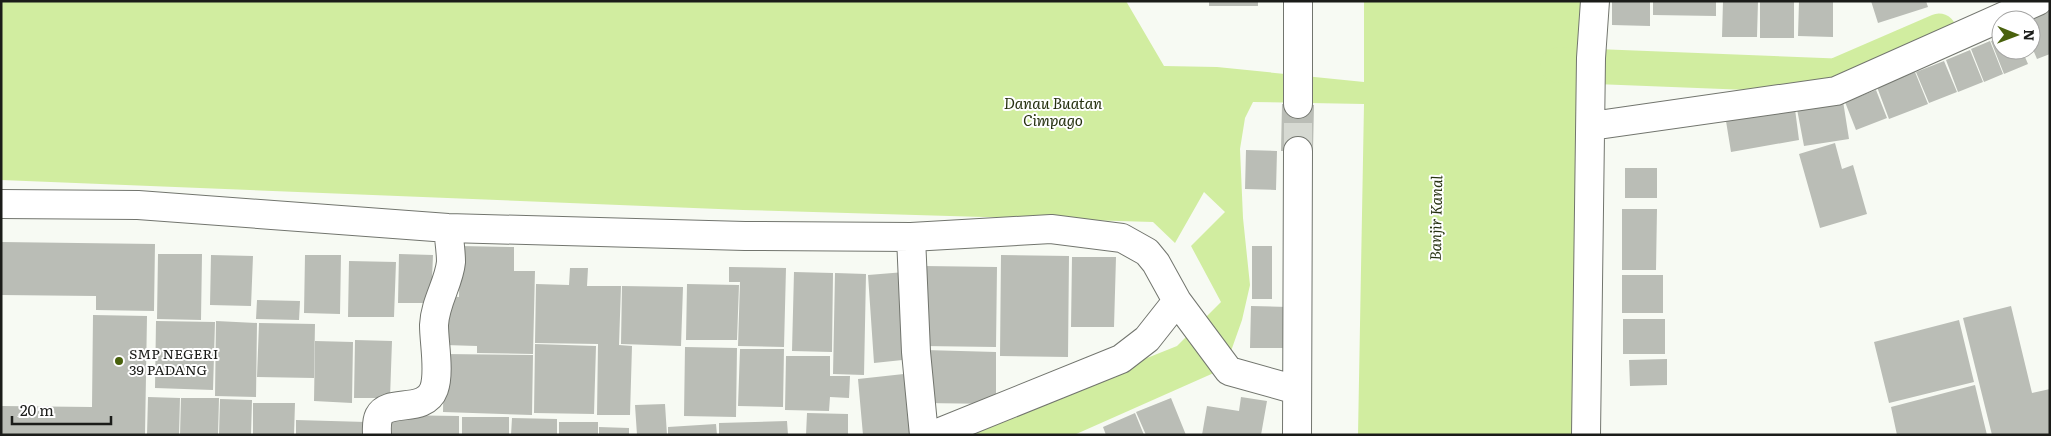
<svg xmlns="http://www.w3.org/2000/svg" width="2051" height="436" font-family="Literata,serif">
	<rect width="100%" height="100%" fill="#f7faf3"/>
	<!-- water -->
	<path fill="#d1eda0" d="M1,1H1126L1164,66L1217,67L1364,82V1H1586L1577,435H1358L1364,104L1253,102L1245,118L1240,149L1243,218L1250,285L1242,320L1225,368L1074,435H955L1177,346L1221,302L1191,246L1225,212L1204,192L1175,243L1153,222L743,210L1,180Z"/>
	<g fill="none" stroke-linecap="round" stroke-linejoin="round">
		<!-- canal -->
		<path stroke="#d1eda0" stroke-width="35" d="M1558,65L1835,76L1939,31"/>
	</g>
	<!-- building -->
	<path fill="#babdb6" d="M1209,1H1258V6H1209Z
		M1612,1H1650V26L1612,25Z
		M1653,1H1716V16L1653,15Z
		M1723,1H1758L1757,37H1722Z
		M1760,1H1794V38H1760Z
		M1799,1H1833V37L1798,36Z
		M1871,1H1926L1928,7L1878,23Z
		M2050,11V54L2037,59L2031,45V19Z
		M2001,37V50H2022L2028,64L2004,74L1991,41Z
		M1990,41L2003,74L1984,82L1971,49Z
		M1970,50L1983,82L1958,92L1946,60Z
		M1944,61L1957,92L1929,103L1916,72Z
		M1915,72L1928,104L1889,119L1877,87Z
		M1876,90L1887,118L1856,130L1845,102Z
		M1843,101L1849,139L1804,146L1797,109Z
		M1282,104L1314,105L1313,151H1281Z
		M1795,109L1799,140L1731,152L1726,121Z
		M1835,143L1842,169L1853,165L1867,214L1820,228L1799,154Z
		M1246,150L1277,151L1276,190L1245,189Z
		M1625,168H1657V198H1625Z
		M1622,209H1657L1656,270H1622Z
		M1,242L155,244L154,311L96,310V296L1,295Z
		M460,246L514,247V271H535L533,354L477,353V346L445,345L446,296L459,297Z
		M1252,246H1272V299H1252Z
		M158,254H202L201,320L157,319Z
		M399,254L433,255L431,303H398Z
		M211,255L253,256L251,306L210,305Z
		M305,255H341L340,314L304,313Z
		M1001,255L1069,256L1068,357L1000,356Z
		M1072,257H1116L1114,327H1071Z
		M349,261L396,262L394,317H348Z
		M924,266L997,267L996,347L923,346Z
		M729,267L786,268L784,347L738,346L740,282H729Z
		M570,268H588L587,286H621L619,345L632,346L630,415H597L598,344L535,343L536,284L569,285Z
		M794,272L833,273L832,352L792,351Z
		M905,272L912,359L874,363L868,275Z
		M835,273L866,274L864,375L833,374Z
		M1622,275H1663V313H1622Z
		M687,284L739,285L737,340H686Z
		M622,286L683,287L681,346L621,344Z
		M257,300L300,301L299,320L256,319Z
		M1251,306L1288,307L1286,348H1250Z
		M2011,306L2032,393L2050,389V435H1992L1963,318Z
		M93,315L147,316L145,435H2V406L92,407Z
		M1623,319H1665V354H1623Z
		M1959,320L1974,382L1889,403L1874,342Z
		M156,321L215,322L213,390L155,388Z
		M216,321L257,323L256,397L215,396Z
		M259,323L315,324L314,378L257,377Z
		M355,340L392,341L390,398H354Z
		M315,341L353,342L352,403L314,401Z
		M535,344L596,346L594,414L534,413Z
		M685,347L737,348L736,417L684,416Z
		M740,349H784L783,407L738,406Z
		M925,350L996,352V404L924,403Z
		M444,354L533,355L532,415L443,412Z
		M786,356H830V376H850L849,398L830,397L829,411L785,410Z
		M1667,359V385L1630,386L1629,360Z
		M913,373L919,435H863L858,379Z
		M1975,385L1987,435H1897L1891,407Z
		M148,397L180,398L179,435H147Z
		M1241,397L1267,401L1261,435H1202L1207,406L1239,411Z
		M181,398H219L218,435H180Z
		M1171,398L1186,435H1146L1136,412Z
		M220,399L252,400L251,435H219Z
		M253,403H295L294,435H253Z
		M665,404L667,435H637L635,405Z
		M807,413L848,414V435H806Z
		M1135,413L1144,435H1106L1103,427Z
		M392,415L459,416V435H392Z
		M462,417H509V435H462Z
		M512,418L557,419V435H511Z
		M296,420L366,422L365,435H296Z
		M787,421L788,435H719V423Z
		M559,422H598V435H559Z
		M716,424L717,435H668V427Z
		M599,427L629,428V435H599Z"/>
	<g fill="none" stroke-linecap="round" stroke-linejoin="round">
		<!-- minor-tunnel -->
		<path stroke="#d6d9d2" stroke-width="28" stroke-dasharray="28 14" stroke-linecap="butt" d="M1298,151V104"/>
		<!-- minor casing -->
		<g stroke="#72756e" stroke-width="30">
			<path id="minor" d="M1298,1V104
				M1591,126L1836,91L2038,1
				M1,204L138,205L448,228L745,236L911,237L1051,229L1122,238L1147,252L1156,263L1177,301L1229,371L1297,390
				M911,237L916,352L924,435
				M377,435C377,429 376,422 379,416C388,398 425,414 434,389C440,372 434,343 434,325C435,302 449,283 451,262C451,251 449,239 448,228
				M933,435L1121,359L1147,339L1177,301
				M1297,435L1298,151
				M1586,435L1591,58L1595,1"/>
		</g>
		<!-- minor -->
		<use href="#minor" stroke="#fff" stroke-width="28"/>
	</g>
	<!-- markers -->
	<circle fill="#49610d" stroke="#fff" stroke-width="2" cx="119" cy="361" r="5"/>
	<g text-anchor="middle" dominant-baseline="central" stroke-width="4" stroke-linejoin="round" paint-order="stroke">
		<!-- poi labels -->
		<g font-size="14" fill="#1b1c19" stroke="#fff" text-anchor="start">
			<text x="129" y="353">SMP NEGERI<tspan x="129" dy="16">39 PADANG</tspan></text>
		</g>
		<!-- water labels -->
		<g font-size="15" font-style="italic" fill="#263110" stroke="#fff">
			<text x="1053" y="102">Danau Buatan<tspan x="1053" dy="17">Cimpago</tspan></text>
			<text transform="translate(1435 218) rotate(-89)">Banjir Kanal</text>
		</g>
	</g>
	<!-- border -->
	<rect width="2051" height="436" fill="none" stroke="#1b1c19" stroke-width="5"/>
	<!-- north arrow -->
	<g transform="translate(2016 35) rotate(91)"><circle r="24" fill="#ffffff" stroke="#a4a4a3"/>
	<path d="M0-4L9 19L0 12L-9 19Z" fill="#49610d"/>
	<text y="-8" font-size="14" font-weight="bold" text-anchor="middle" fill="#1b1c19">N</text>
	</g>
	<!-- scale -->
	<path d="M12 416v8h99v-8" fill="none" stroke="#1b1c19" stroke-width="2.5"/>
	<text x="20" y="416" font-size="15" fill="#1b1c19" stroke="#ffffff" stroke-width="4" paint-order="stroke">20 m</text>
</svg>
